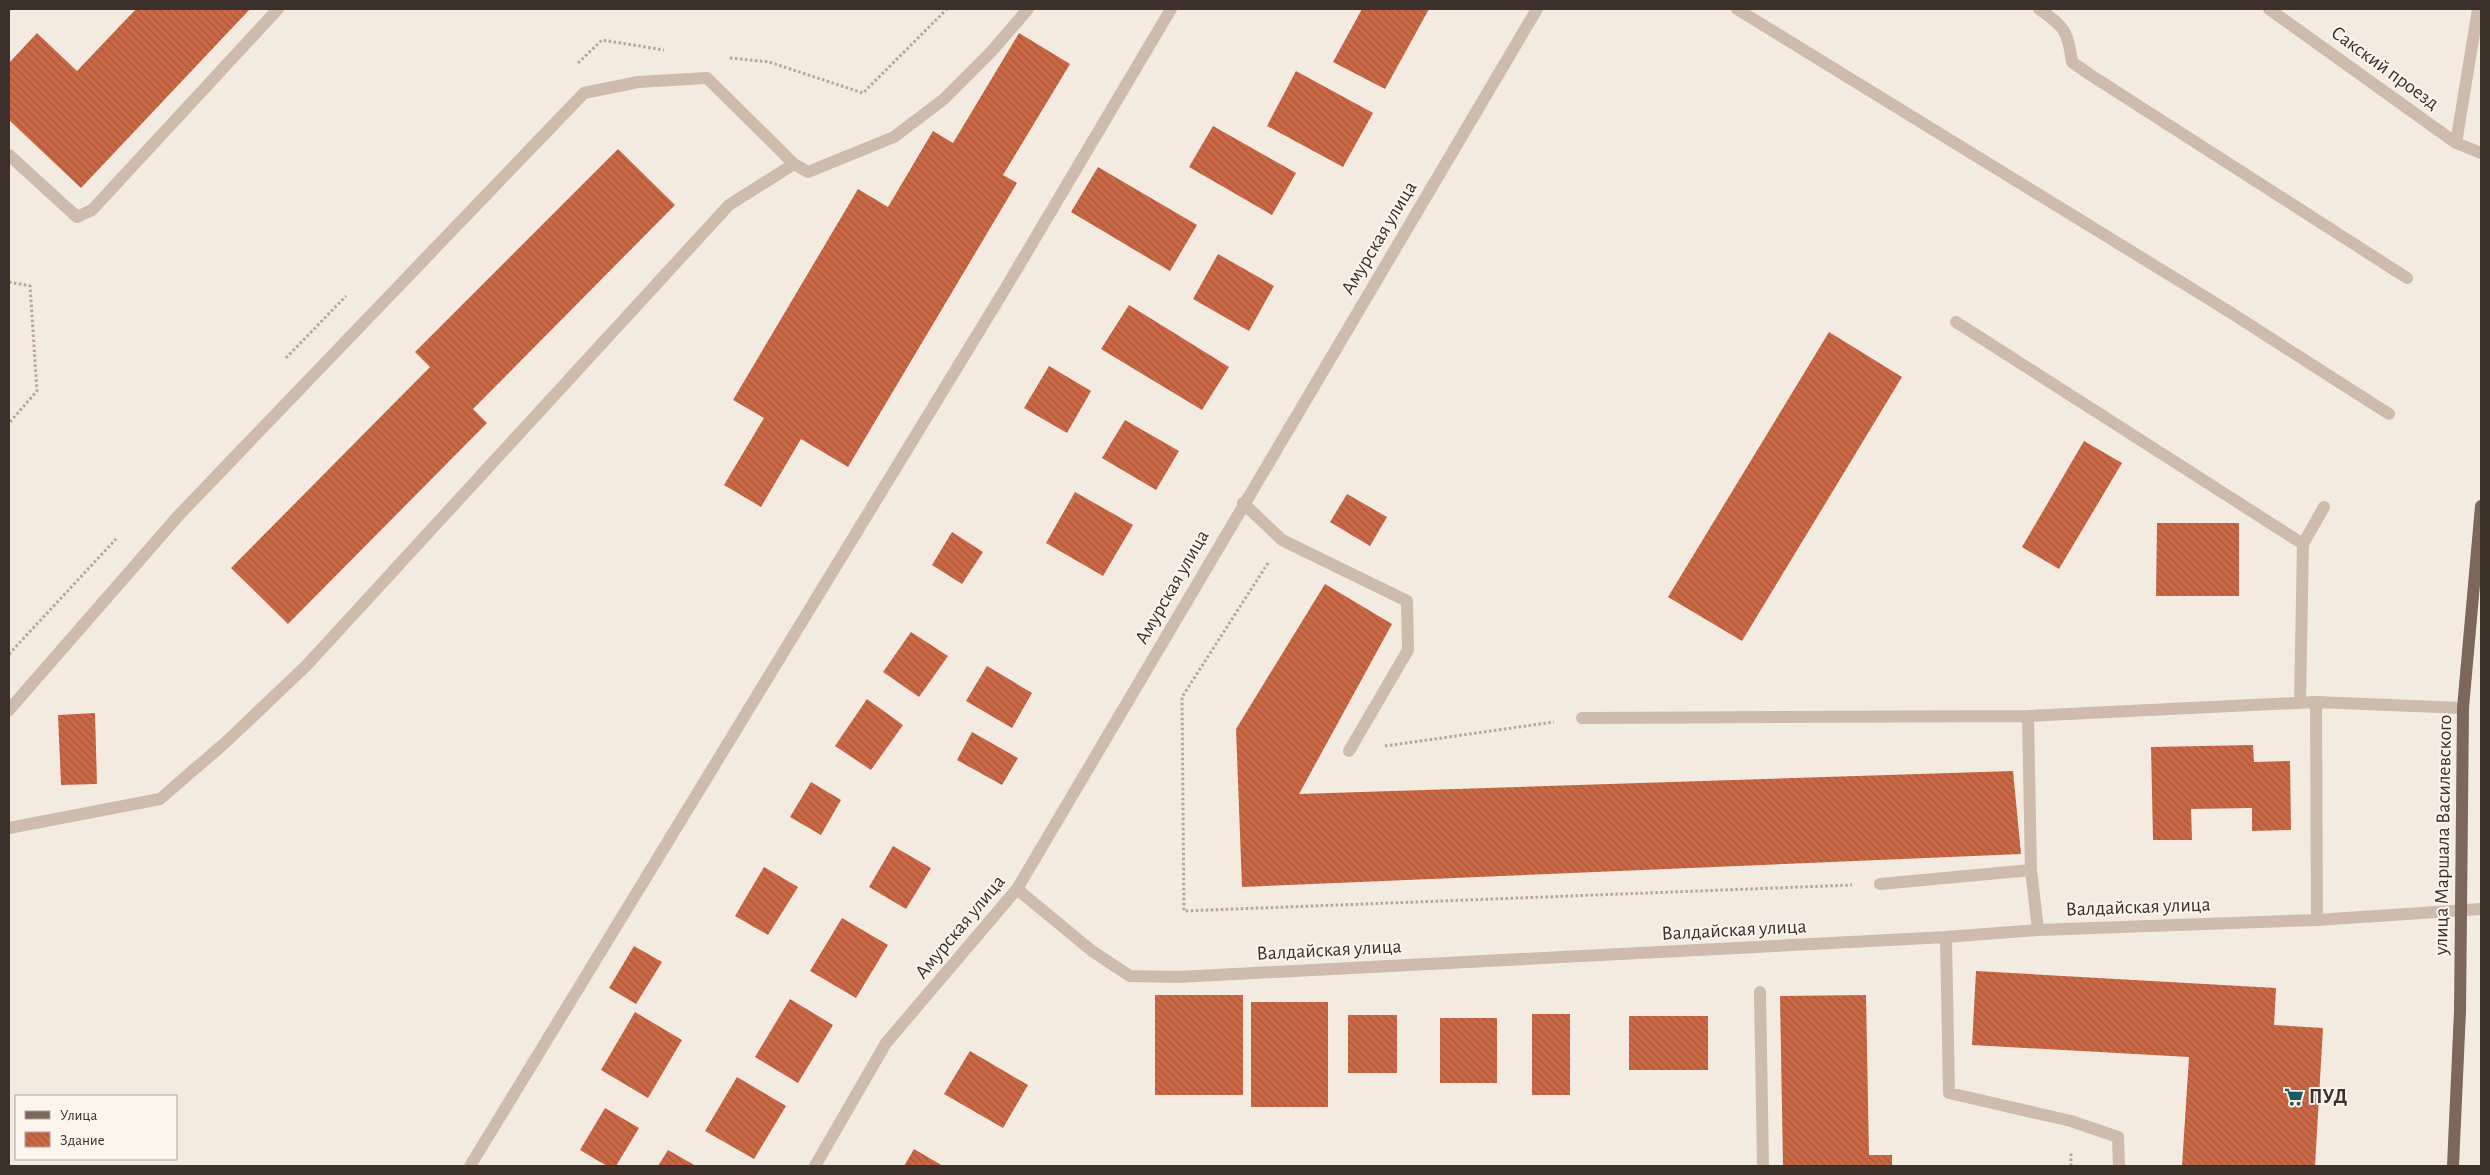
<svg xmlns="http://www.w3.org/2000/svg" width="2490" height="1175" font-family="'Alegreya Sans',sans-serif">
	<defs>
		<pattern id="building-back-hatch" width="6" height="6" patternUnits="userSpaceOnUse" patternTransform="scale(1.25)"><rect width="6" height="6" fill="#cb6947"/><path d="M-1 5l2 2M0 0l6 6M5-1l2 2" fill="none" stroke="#a6573b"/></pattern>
	</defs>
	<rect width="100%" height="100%" fill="#f4ebe0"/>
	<!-- building -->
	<path fill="url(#building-back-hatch)" d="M136,9H250L81,188L9,120V63L37,33L77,71Z
		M1362,9H1429L1385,89L1333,62Z
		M1019,33L1070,64L1003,175L1017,183L848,467L801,439L761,507L724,485L764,418L733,400L858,189L888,207L933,131L953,143Z
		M1296,71L1373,113L1343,167L1267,126Z
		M1213,126L1296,173L1272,215L1189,167Z
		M618,149L675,205L473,409L487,423L288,624L231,568L430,367L415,352Z
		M1098,167L1197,225L1170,271L1071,212Z
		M1218,254L1274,286L1249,331L1193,299Z
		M1129,305L1229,367L1202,410L1101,349Z
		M1829,332L1902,377L1742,641L1668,597Z
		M1049,366L1091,391L1067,433L1024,408Z
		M1125,420L1179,451L1156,490L1102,458Z
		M2084,441L2122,463L2059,569L2022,547Z
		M1075,492L1133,525L1103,576L1046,543Z
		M1347,494L1387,517L1370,546L1330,522Z
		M2157,523H2239V596H2156Z
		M952,532L983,552L962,584L932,565Z
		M1325,584L1392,624L1299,794L2013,771L2021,854L1242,887L1236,729Z
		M911,632L948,656L919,697L883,672Z
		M987,666L1032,693L1012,728L966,701Z
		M867,699L903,725L871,770L835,746Z
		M95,713L97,784L61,785L58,715Z
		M972,732L1018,758L1002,785L957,760Z
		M2253,745L2254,762L2290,761L2291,830L2252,831V808L2191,809L2192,840H2153L2151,747Z
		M811,782L841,800L821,835L790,817Z
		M893,846L931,868L906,909L869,887Z
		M764,867L798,887L768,935L735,916Z
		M842,918L888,945L856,998L810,971Z
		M634,946L662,962L636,1004L609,988Z
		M1976,971L2276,988L2274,1025L2323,1028L2315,1166H2182L2189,1057L1972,1045Z
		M1155,995H1243V1095H1155Z
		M1866,995L1869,1155H1892V1166H1783L1780,996Z
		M790,999L833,1025L798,1083L755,1057Z
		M1251,1002H1328V1107H1251Z
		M635,1012L682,1040L648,1098L601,1070Z
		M1532,1014H1570V1095H1532Z
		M1348,1015H1397V1073H1348Z
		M1629,1016H1708V1070H1629Z
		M1440,1018H1497V1083H1440Z
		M970,1051L1028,1085L1003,1128L944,1094Z
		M737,1077L786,1106L754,1159L705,1131Z
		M605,1108L639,1128L616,1166H607L580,1150Z
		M914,1149L943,1166H904Z
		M668,1150L696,1166H658Z"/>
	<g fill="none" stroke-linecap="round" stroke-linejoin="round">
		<!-- path -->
		<path stroke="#baa594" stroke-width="3" stroke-dasharray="2.5 2.5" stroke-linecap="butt" d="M9,10L10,9
			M730,58L769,62L863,93L947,9
			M578,63L602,40L664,50
			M9,282L30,286L37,391L9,423
			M286,358L346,296
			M1268,563L1182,697L1184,911L1852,885
			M9,654L116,539
			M1385,746L1554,722
			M2071,1166V1152"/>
		<!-- minor -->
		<path stroke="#cebbab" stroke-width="12" d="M1737,9L2225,309L2389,414
			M2039,9C2064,26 2068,31 2072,62L2089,74L2407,278
			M2269,9L2456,143L2481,153
			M2456,143L2478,9
			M9,155L77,217L92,210L278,9
			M1956,322L2303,544L2300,703
			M1243,503L1282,540L1407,601L1408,650L1349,751
			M2303,544L2324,507
			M2316,702L2317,920
			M9,710L179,515L584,93L638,82L707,78L794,164L808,172L894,137L944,99L991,52L1028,9
			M2028,716L2031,870L2038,930
			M1582,718L2028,716L2316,702L2463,708
			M9,828L160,799L226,742L306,666L729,205L794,164
			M1880,884L2031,870
			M1017,889L1092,951L1130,976L1178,977L1946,937L2038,930L2317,920L2481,909
			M1946,937L1949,1093L2071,1121L2118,1137L2119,1166
			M1760,992L1763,1166
			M470,1166L1005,289L1171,9
			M815,1166L886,1043L1017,889L1537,9"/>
		<!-- major -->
		<path stroke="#7d675b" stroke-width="12" d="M2453,1166L2460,1011L2463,708L2481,506"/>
	</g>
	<!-- icons -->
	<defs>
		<g id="supermarket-bare" transform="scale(1.5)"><path d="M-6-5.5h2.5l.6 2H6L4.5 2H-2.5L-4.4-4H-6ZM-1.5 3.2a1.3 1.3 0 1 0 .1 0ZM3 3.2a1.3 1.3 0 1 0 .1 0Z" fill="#1d5a5f" stroke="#fbf5ed" stroke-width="2.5" paint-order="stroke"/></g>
	</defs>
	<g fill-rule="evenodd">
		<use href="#supermarket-bare" x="2294" y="1097"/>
	</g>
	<g text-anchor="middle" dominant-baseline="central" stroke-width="4" stroke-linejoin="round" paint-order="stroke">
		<!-- street labels -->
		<g font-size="20" fill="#3b302a" stroke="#fbf5ed">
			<text transform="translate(2385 68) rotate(36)">Сакский проезд</text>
			<text transform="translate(1379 238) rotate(-59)">Амурская улица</text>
			<text transform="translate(1172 587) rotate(-60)">Амурская улица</text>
			<text transform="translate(2443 835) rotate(-89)">улица Маршала Василевского</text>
			<text transform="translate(2138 907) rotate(-2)">Валдайская улица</text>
			<text transform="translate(960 927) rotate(-50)">Амурская улица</text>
			<text transform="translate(1734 930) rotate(-3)">Валдайская улица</text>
			<text transform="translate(1329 950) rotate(-3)">Валдайская улица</text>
		</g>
		<!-- poi labels -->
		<g font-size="20" font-weight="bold" fill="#3b302a" stroke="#fbf5ed" text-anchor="start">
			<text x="2309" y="1097">ПУД</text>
		</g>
	</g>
	<!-- border -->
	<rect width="2490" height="1175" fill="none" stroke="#3b302a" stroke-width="20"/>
	<!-- legend -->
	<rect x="15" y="1095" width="162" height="65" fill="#fbf5ed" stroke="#aea69f"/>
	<rect x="25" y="1111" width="25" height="8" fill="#7d675b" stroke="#aea69f"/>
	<text x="60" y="1120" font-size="15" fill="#3b302a">Улица</text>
	<rect x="25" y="1132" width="25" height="15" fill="url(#building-back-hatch)" stroke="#aea69f"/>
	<text x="60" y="1145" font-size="15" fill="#3b302a">Здание</text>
</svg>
